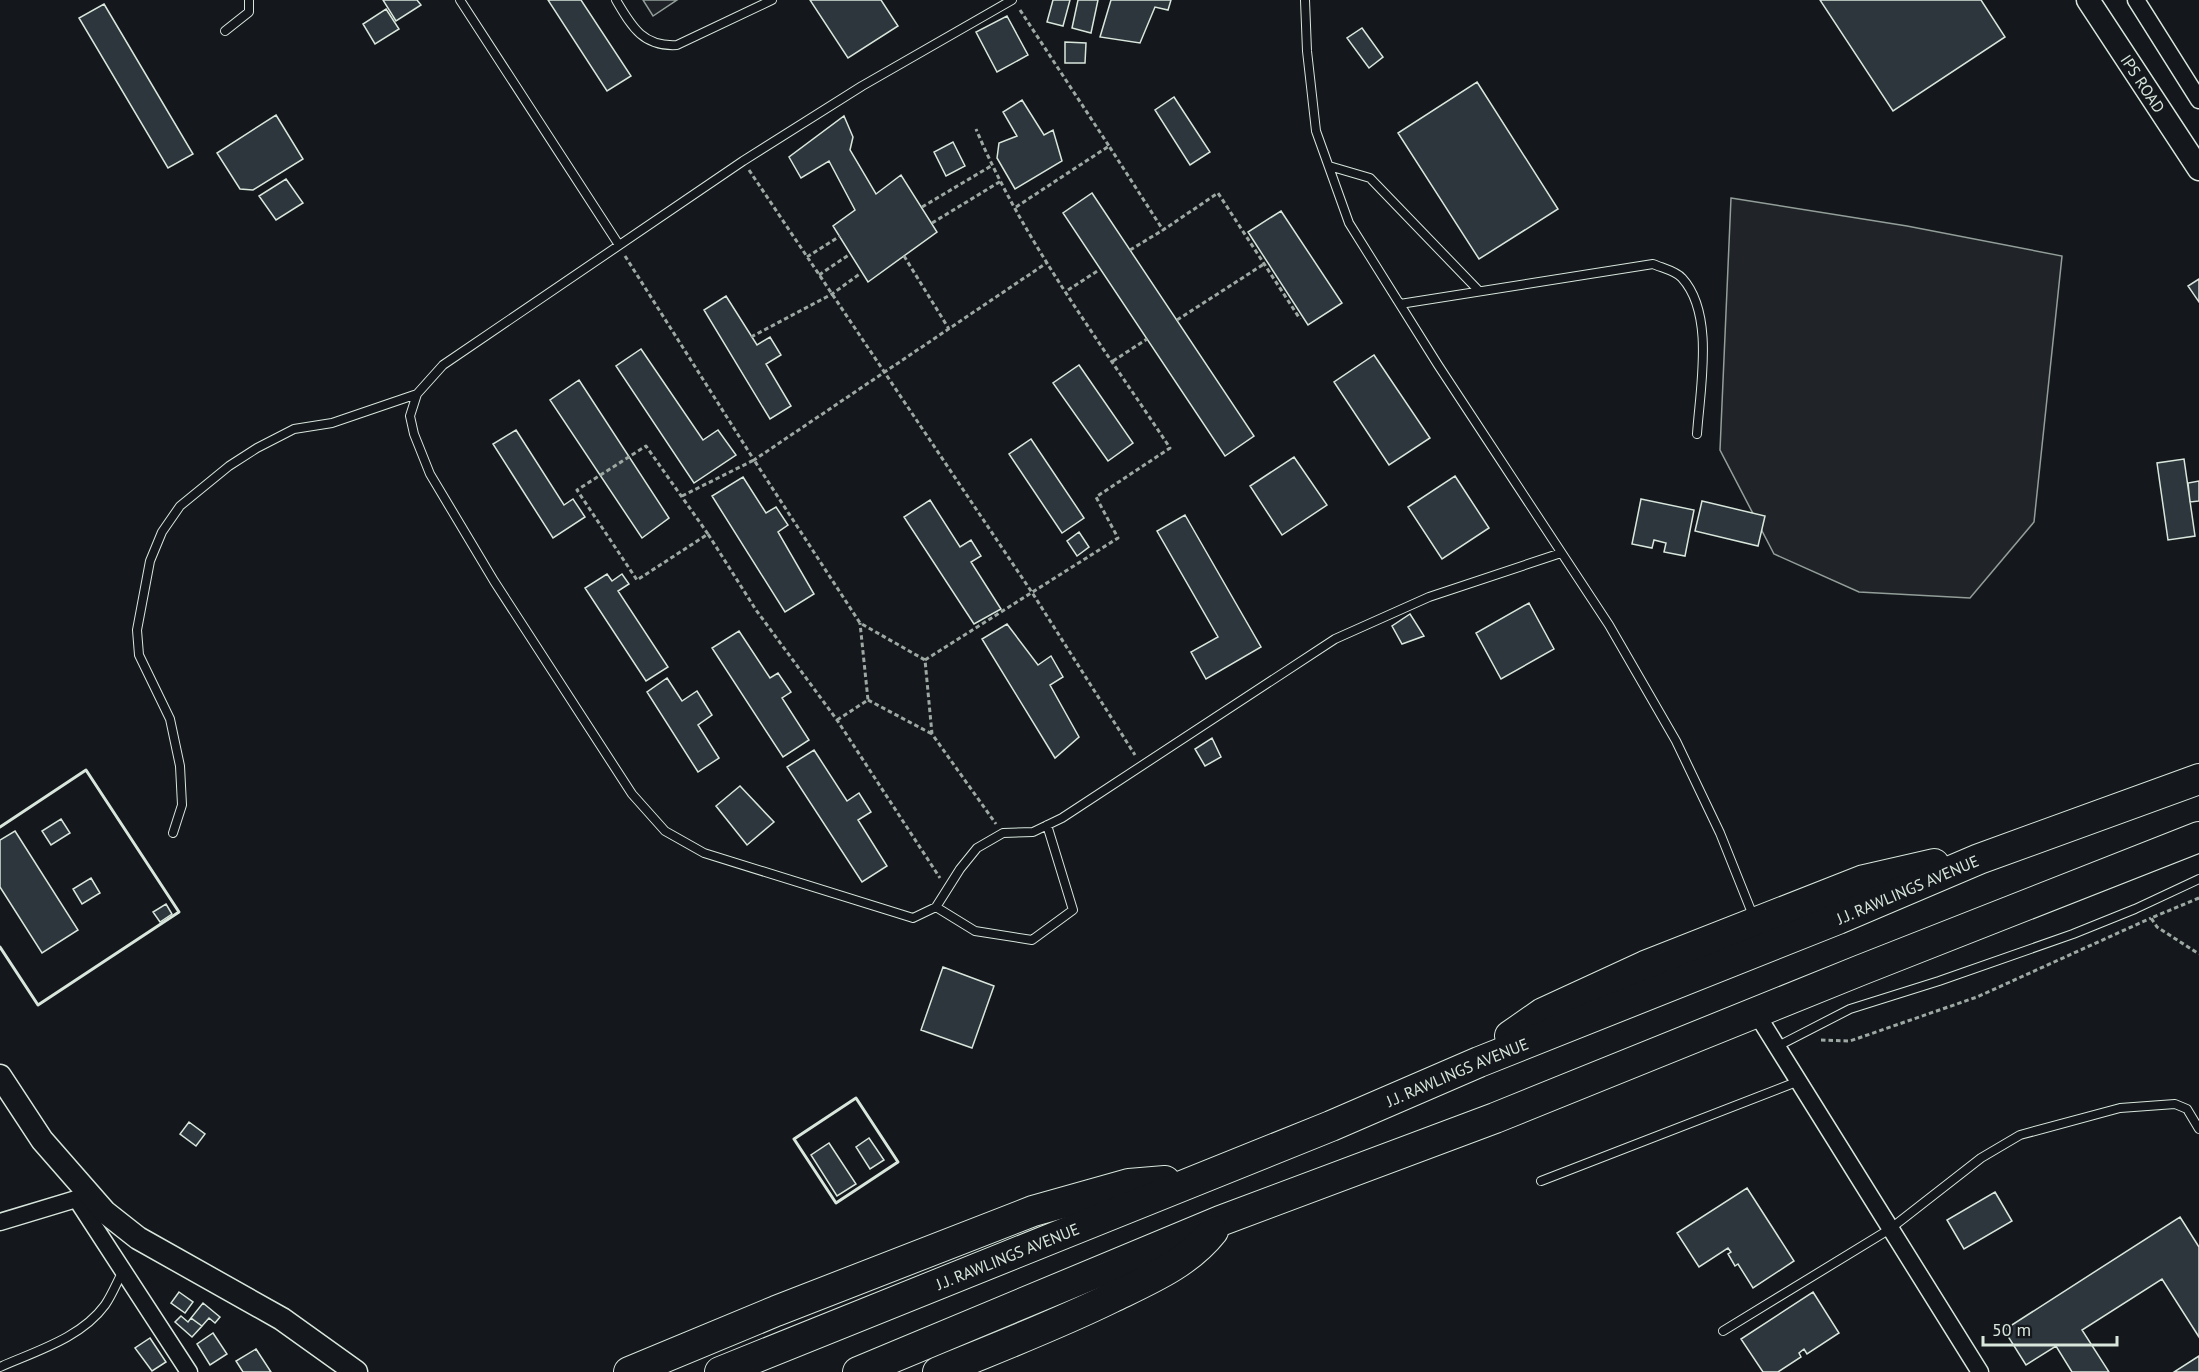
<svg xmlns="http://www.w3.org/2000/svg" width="2199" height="1372" font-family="'PT Sans',sans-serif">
	<rect width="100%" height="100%" fill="#14181c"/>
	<!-- green -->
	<path fill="#202428" stroke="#939e99" stroke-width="1.5" d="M643,0H677L653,16Z
		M1731,198L1907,226L2062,256L2034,522L1970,598L1859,592L1774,554L1720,450Z"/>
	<!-- building -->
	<path fill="#2c363c" stroke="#d8e6dc" stroke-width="1.5" d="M383,0H417L421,5L396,21Z
		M548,0H581L631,76L607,91Z
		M810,0H881L898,26L848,58Z
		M1053,0H1070L1063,26L1047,22Z
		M1078,0H1098L1091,33L1072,28Z
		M1111,0H1171L1168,10L1155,7L1140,43L1100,37Z
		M1820,0H1981L2005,37L1893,111Z
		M104,4L193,154L168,168L79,18Z
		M386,9L399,29L375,44L363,24Z
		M1007,16L1028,55L997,72L976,32Z
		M1362,28L1383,57L1369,68L1347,38Z
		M1065,42L1086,43L1085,63H1065Z
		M1477,82L1558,209L1479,259L1398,133Z
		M1174,97L1210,152L1190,165L1155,110Z
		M1022,100L1044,135L1053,130L1062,161L1015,189L997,158L999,143L1017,136L1003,112Z
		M276,115L303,159L253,190L240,189L217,153Z
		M276,115L303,159L253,190L240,189L217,153Z
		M844,116L853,137L850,150L876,194L901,175L937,232L868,282L833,226L855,210L829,161L801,178L789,157Z
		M953,142L965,166L946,176L934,152Z
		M286,179L303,203L276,220L259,196Z
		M1092,193L1254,436L1225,456L1063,213Z
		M1281,211L1342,303L1308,325L1248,232Z
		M2199,279V302L2188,286Z
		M726,296L757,345L770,337L781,355L766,364L791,406L770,419L704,310Z
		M641,349L703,440L718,430L736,455L694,483L616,366Z
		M1374,355L1430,438L1389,465L1334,382Z
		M1079,365L1133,443L1108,461L1053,383Z
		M579,380L669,518L642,538L550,400Z
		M516,430L564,505L573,499L585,517L553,538L493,444Z
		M1031,439L1084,518L1062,533L1009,454Z
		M1294,457L1327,505L1282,535L1250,486Z
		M2184,459L2195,536L2168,540L2157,463Z
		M1455,476L1489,528L1442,559L1408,507Z
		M743,477L766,513L776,507L788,525L778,532L814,594L785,612L712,496Z
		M2199,481V501L2190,502L2188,483Z
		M1641,499L1694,510L1685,556L1664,552L1666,543L1654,540L1652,548L1632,544Z
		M930,500L960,547L971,540L981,556L971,562L1001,609L974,624L904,517Z
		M1702,501L1765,516L1758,546L1695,531Z
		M1185,515L1261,647L1206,679L1191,652L1218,637L1157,531Z
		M1079,532L1089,547L1077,556L1067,541Z
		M607,574L612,581L622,574L629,584L618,591L668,667L646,681L585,588Z
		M1529,603L1554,649L1501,679L1476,633Z
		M1410,614L1424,636L1402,644L1392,626Z
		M1007,624L1038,665L1051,656L1063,677L1050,685L1079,737L1055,758L982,639Z
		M739,631L770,678L778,673L791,692L782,698L809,740L783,757L712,648Z
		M667,678L682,701L697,691L712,715L698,725L719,758L698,772L647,692Z
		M1212,738L1221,757L1205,766L1195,749Z
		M814,750L847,801L859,793L871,812L858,820L887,866L862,882L787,767Z
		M740,786L774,822L747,845L716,806Z
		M61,819L70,833L51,845L42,831Z
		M15,831L78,930L42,953L0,887V840Z
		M91,878L100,893L82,904L73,889Z
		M166,904L172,914L160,922L153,912Z
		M943,967L994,986L972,1048L921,1030Z
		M189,1122L205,1134L196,1146L180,1134Z
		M869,1138L884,1160L870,1169L856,1147Z
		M829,1143L856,1184L837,1196L811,1155Z
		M1747,1188L1794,1261L1753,1288L1738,1264L1735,1266L1728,1254L1731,1252L1728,1248L1699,1267L1677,1233Z
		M1995,1192L2012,1221L1964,1249L1947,1220Z
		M2180,1217L2199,1247V1337L2162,1279L2082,1330L2109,1372H2072L2056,1346L2026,1365L2004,1330Z
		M179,1292L193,1302L185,1313L171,1303Z
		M1813,1292L1839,1333L1807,1354L1804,1349L1799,1353L1801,1357L1778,1372H1763L1741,1339Z
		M203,1303L220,1317L215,1323L209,1318L202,1326L191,1318Z
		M181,1316L188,1322L191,1318L202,1326L192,1337L175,1322Z
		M213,1333L227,1354L210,1365L197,1344Z
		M150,1338L166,1362L152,1371L135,1348Z
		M256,1349L271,1372H243L236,1361Z
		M2199,1356V1372H2174Z"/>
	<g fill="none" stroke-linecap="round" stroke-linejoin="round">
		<!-- lane casing -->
		<g stroke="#d8e6dc" stroke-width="10">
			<path id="lane" d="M460,0L619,245
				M616,0C632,27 643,47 677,45L772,0
				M1012,0L862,86L743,161L443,365L417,394L410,416L414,434L430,474L494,581L632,794L665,831L704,853L913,918L936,907L960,869L977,848L1003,833L1033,832L1062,818L1335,639L1429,597L1561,553
				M1305,0L1307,51L1316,131L1349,223L1438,365L1609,625L1676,741L1720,833L1754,918
				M225,31L249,12V0
				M1329,166L1370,178L1479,291
				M1400,304L1653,264C1662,268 1676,271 1682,278C1715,314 1700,388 1697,434
				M173,833L182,805L180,766L170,719L139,655L137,630L150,561L162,532L180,506L229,466L257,448L294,429L332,423L417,394
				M936,907L975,931L1032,940L1073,910L1047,825
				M1778,1046L1850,1009L1939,981L2073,934L2135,909L2199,879
				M1541,1181L1799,1081
				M1723,1331L1890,1229L1981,1158L2020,1135L2120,1108L2175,1104L2187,1109L2199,1129
				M0,1367C36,1351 81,1338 105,1305C112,1295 117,1282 123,1271"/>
		</g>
		<!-- street casing -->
		<g stroke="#d8e6dc" stroke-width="19">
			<path id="street" d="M2136,0L2199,100
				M1756,1013L1980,1372
				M77,1200L189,1372
				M0,1222L86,1196"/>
		</g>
		<!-- secondary casing -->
		<g stroke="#d8e6dc" stroke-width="25">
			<g id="secondary">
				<path id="s1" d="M2088,0L2199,169"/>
				<path d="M0,1076L42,1140L105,1212L138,1238L282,1319L356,1372"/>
			</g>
		</g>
		<!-- highway casing -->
		<g stroke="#d8e6dc" stroke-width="32">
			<g id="highway">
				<path d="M1510,1036L1543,1013L1645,966L1864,880L1934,864"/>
				<path d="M629,1372L776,1311L1033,1211L1129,1184L1165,1181"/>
				<path id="s2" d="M720,1372L1331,1126L1479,1062L1838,919L1979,859L2199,779"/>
				<path d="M858,1372L1220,1221L1495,1118L1861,970L2199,837"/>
				<path d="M938,1372C996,1348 1054,1326 1111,1298C1148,1280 1187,1264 1213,1231"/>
			</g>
		</g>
		<!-- path -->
		<path stroke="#9da8a2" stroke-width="3" stroke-dasharray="4.5 3" stroke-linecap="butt" d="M1020,10L1109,146
			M749,170L1033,594L1135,755
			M922,207L991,166
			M1016,207L1109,146L1163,230L1218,193L1300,319
			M932,223L1001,181
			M1130,250L1163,230
			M625,256L754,460L1048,262
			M904,256L949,329
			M807,257L840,236
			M819,275L850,254
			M1068,290L1099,270
			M1177,320L1264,264
			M751,337L832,294L861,273
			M1113,361L1147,339
			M682,496L754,460L860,623L925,660L932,734L996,824
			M708,534L646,446L577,490L637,580L708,534L756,610L837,720L940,878
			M925,660L1118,538L1096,497L1170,448C1103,346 1023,241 976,129
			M868,700L932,734
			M837,720L868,700L860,623
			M2199,898L2151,918L2157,927L2199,954
			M1821,1040L1850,1041L1977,997L2151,918"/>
		<!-- lane -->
		<use href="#lane" stroke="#14181c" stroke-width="8"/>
		<!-- street -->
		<use href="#street" stroke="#14181c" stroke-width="16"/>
		<!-- secondary -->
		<use href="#secondary" stroke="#14181c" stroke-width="22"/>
		<!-- highway -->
		<use href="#highway" stroke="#14181c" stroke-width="30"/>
		<!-- wall -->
		<path stroke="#d8e6dc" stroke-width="3" d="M0,827L86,770L179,912L38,1005L0,947
			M856,1098L898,1162L836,1203L794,1139Z"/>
	</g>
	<g text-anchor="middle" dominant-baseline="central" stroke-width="4.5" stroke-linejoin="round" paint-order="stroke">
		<!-- street labels -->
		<g font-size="16" fill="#d8e6dc" stroke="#14181c">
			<text stroke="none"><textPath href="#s1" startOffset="100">IPS ROAD</textPath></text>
			<text stroke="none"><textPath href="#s2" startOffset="1282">J.J. RAWLINGS AVENUE</textPath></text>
			<text stroke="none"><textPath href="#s2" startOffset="796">J.J. RAWLINGS AVENUE</textPath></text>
			<text stroke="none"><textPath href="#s2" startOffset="310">J.J. RAWLINGS AVENUE</textPath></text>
		</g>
	</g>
	<!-- scale -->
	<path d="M1983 1336v9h134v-9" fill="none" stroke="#d8e6dc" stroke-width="3"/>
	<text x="1992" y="1336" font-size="18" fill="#d8e6dc" stroke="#14181c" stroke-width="4.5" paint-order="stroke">50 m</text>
</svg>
